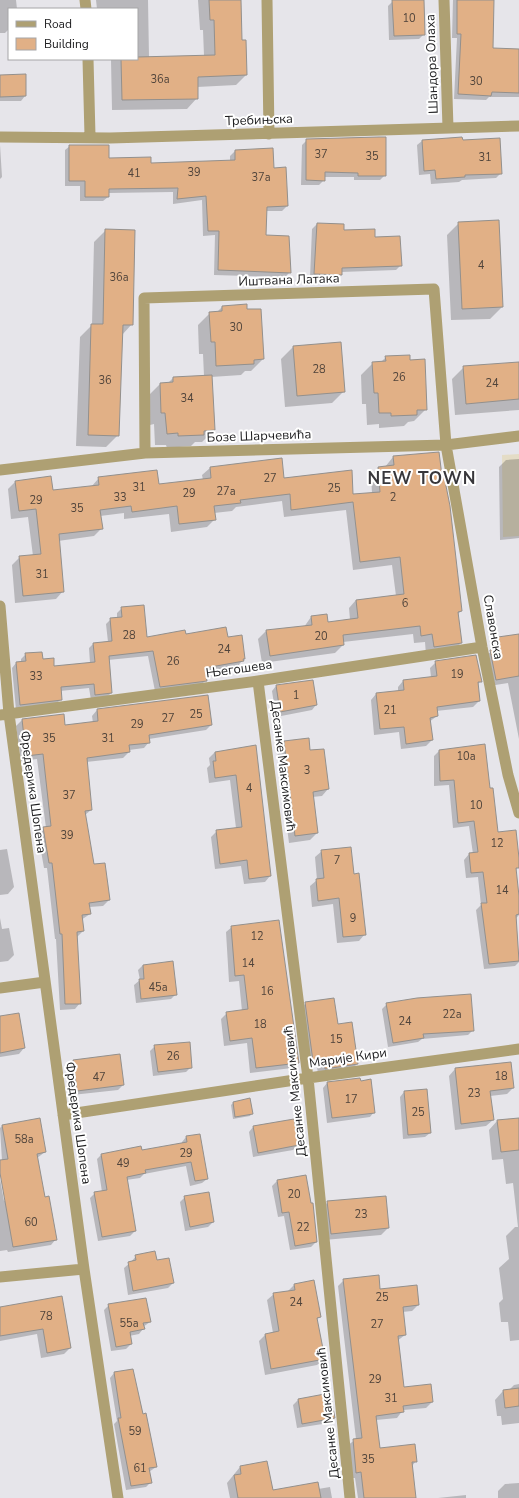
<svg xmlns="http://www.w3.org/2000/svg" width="519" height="1498" font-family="'Nunito Sans',sans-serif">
	<rect width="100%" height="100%" fill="#e6e5ea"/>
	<!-- education -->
	<path fill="#e4dcc6" d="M519,454V536L503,537L502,455Z"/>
	<!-- shadow -->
	<path fill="#0003" d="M0,0H16L17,9H9V29L5,33H0Z
		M96,0H148L149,57L204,56L203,30H200L198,0H240L241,41L246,75L236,85L197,87V98L187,109L112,110L111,60L98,59H137V9H97Z
		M453,0H493L492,49L519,50V97H489L486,100L454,99L457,38H452Z
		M393,1L424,34L419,39L389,40L388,6Z
		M0,76L25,96L21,101H0Z
		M307,140L385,175L380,180H354V177H324V180L319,185H301L302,145Z
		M422,141H462L501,173L496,178L462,180L459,182L431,184L430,174L419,175L417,145Z
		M0,145L2,177L0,179Z
		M70,146L108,159L150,164L230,161V156L235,151L272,149L273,169L287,206L282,211H266L265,236L290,272L285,277L214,275L215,235L203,236L202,200L173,204V192L108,193V197L103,201H80V186H65V150Z
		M459,223L502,307L490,319L451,320L447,235Z
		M317,224L374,238L401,265L396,270L341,272L336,279L310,278L312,229Z
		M106,230L132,324L122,335L118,435L106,447L76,446L80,337L92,325L94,242Z
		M222,307L246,310L263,359L251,371H245L241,375L211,377L214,430L202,442H195L191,446L167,448L166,445H155L154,424L150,425L148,396L160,384L168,383L173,378L204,376L203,354H199L198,325L210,313L217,312Z
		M293,347L344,391L332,403L285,407L281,359Z
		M386,357L409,361L426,409L414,421L408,422L404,426L379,428V424L367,425L366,404H362L361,375L373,363H380Z
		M519,363V410L455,415L452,379L464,367Z
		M438,453L461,611L457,615L461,643L453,651L426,655L425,642L414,643L413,634L343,642V645L335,653L262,663L258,639L266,631L304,627L311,617L327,623L350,620L349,608L356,600L396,596L392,565L353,570L346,510L284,517L282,501L236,507L232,511L214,513L215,519L207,527L171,532L169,514L124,519V513L100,516L102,528L94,536L58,541L63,591L56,599L15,603L12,565L20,557L33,556L28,517L11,519L8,489L16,481L52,491L91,487L99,478L158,485L203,480L202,475L210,468L283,479L353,495L372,493L371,476L379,468L385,467L393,457Z
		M519,459V538L500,540L499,467L506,460Z
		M122,608L146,638L185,635L227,639L244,658L238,666L205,672L206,680L201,685L155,691L148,656L108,660L111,693L106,698L91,700L89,688L60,691L61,699L56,704L16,710L12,668L16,663H21V659L26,654L53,667L90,663L89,648L94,643L108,642L106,624L111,619L117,618V613Z
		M519,635V739L508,683L489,686L483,658L492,651L491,645L498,638Z
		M436,662L481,681L477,685L479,701L473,707L436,711L437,716L429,722L432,740L426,746L401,749L399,732L374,735L371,700L376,694L398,692V687L403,681L431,677L430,668Z
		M276,686L316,705L312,710L276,717L272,691Z
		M97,710L211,725L206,730L149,739V742L144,748L129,750V752L123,758L86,762L91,810L85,815L93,865L109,900L103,906L89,907L90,914L81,920L83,931L77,937L80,1003L75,1009L60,1010L56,939H55L47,868H44L38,834L46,828L37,759L21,761L16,726L22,720L63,715L64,727L93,723L92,716Z
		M308,739L310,752L328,789L322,796L312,797L317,833L310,840L289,843L277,749L284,742Z
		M255,747L270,876L265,882L244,884L241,866L215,869L211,837L217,831L236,828L230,780L209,783L207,768L210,765L209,758L215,752Z
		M439,751L489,790L497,833L519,866L515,871L519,905V915L516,918L519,962L515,966L484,969L476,910L481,905L478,877L466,878L464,860L469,854H473L469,826L453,828L449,785L434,786V756Z
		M7,849L14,887L8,894L0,895V850Z
		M322,851L353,875L365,934L359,941L337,943L333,904L312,907L310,886L317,880L315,857Z
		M0,918L2,929L9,928L14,955L8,961L0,962Z
		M232,927L298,1062L292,1068L250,1073L247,1043L224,1046L221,1019L227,1013L242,1011L239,981L229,982L226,932Z
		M143,965L176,994L171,999L136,1003L134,985L140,980L138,970Z
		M306,1003L337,1025L357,1064L350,1071L318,1075L317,1066L306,1068L299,1010Z
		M387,1004L473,1030L468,1035L422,1039L418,1042L388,1047L382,1009Z
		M0,1017L24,1048L19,1054L0,1057Z
		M155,1046L191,1067L186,1072L153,1076L150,1051Z
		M73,1061L123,1085L118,1090L72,1095L69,1066Z
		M510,1063L513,1088L507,1094L490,1096L493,1120L486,1126L455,1130L449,1076L455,1069Z
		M360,1082L374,1112L370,1117L327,1123L323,1088L327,1083Z
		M404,1092L430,1133L425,1137L403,1139L400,1097Z
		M250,1099L252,1113L250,1116L233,1119L231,1105L233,1103Z
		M519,1119V1340L510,1341L508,1322H501L499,1303L503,1299L499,1268L509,1259L506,1236L515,1227H518L513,1183L506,1184L503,1159L492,1160L489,1130L497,1121Z
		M2,1126L45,1152L37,1158L44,1198L56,1239L51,1245L8,1252L7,1250L0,1251V1179L4,1201L6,1200L0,1167V1161H2L0,1128Z
		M253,1127L298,1145L293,1150L253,1157L249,1132Z
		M186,1137L207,1179L202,1183L190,1186L186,1166L144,1174L140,1178L126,1180L135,1231L130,1236L98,1241L90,1198L95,1193L102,1192L97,1159L102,1154L141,1151L182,1144V1142Z
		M277,1181L316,1242L311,1247L290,1250L284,1216L278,1217L272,1186Z
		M185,1197L213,1222L208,1227L185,1231L180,1202Z
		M328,1202L388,1228L381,1235L324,1240L321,1209Z
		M136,1256L156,1261L173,1283L168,1288L128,1295L124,1268L131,1262Z
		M344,1280L418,1305L412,1311L402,1312L405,1335L397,1341L403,1388L432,1402L426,1408L403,1410L397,1418L376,1420L379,1449L416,1461L412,1466L415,1498H358L355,1478H351L347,1446L356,1439L338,1286Z
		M294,1285L320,1317L317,1319L324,1359L317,1365L265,1375L259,1341L265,1335L273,1333L267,1300L274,1294L288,1291Z
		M61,1297L70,1348L64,1354L41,1358L37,1334L0,1341V1308Z
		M109,1305L150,1322L143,1327V1329L139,1334L129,1336L131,1344L126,1349L111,1351L104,1310Z
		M132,1370L156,1467L149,1472L151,1482L146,1487L126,1490L114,1424L117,1421L110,1378L114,1373Z
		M519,1384V1423L502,1425L501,1416H497L495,1400L503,1391H508L514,1385Z
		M330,1394L334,1418L329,1423L297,1428L293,1405L298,1400Z
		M240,1467L272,1491L318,1489L330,1487L332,1498H230L227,1483Z
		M519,1475V1498H498V1491L505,1484L519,1483Z
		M466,1495V1498H438Z"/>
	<!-- building -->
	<path fill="#e1b086" stroke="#93908d" d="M209,0H241L242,40H246L247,75L198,77V99L122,100L121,59H137V57L215,55L214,20H210Z
		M392,0H424L425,35L394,36Z
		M457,0H494L493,48L519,49V93L492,92L491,96L458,94L461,34H457Z
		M26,74V96L0,97V75Z
		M379,137H386V176H358V173L325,172V181L306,180V139Z
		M462,137L463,140L500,138L502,174L465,175V177L436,179L435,170L424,171L422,140Z
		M69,145H109V158L151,157V163L235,160V150L273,148L274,168L286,167L288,206L267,207L266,235L289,236L291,273L218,270L219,231H208L206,196L177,199L178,188L109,189V197H85V181H69Z
		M499,220L503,307L462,309L458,222Z
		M317,223L344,224V230L375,229V237L400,236L402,266L342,268V275L314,274Z
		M105,229L135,230L133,325H123L119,436L88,435L91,324H103Z
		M247,304V309H261L264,359L254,360V364L216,366L215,342H211L209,312L222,311V306Z
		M341,342L345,392L297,396L293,346Z
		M410,355V360L425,359L427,410H417V415L391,416V413H379L378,393H374L372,362L386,361L385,356Z
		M519,362V399L466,404L463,366Z
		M212,375L215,430L204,431V435L178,436V433L167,434L165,413H161L160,383L173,382V377Z
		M439,452L442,476H444L450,506L462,611L458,612L462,643L434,647L432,634L421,636L420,626L343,635L344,645L270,656L266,630L312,625L311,616L327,614L328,622L358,618L356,600L404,594L400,557L360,562L353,502L291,510L290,494L240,500L241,503L214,506L216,520L179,524L177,506L132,512L131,506L100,510L103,529L59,534L64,592L23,596L19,556L41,554L36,509L19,511L15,481L51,476L53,490L99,485L98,477L157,470L159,484L211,478L210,467L282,458L284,478L352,470L353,494L380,492L378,467L394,465L393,456Z
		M144,605L147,637L185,630L186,634L226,627L228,637L242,635L245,659H243L244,661L205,668L207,681L160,687L153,651L109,656L112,693L95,695L94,684L61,687L62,700L20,705L16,662L26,661L25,653L42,652L43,659L54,658V666L95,662L93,643L112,641L110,618L122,617L121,607Z
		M519,634V676L496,680L490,650L499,649L498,637Z
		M476,655L482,682H478L480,701L437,707L438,716L430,718L433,740L406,744L404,727L380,729L376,693L404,690L403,680L437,676L435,661Z
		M313,680L317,705L280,712L276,685Z
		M208,695L212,725L149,735L150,743L129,745L130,752L87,758L92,810L85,811L94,864L105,863L110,900L89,903L91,914L82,915L84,931L77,932L81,1004H65L62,934H60L52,863H49L43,827L51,826L43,754L26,756L22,719L64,714L65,725L98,721L97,709Z
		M309,738L310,750L324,749L329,789L313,792L318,833L295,836L284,741Z
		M485,744L490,788H493L498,832L516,830L519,858V868H516L519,896V914L516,915L519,961L489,964L481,903H487L483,872L471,873L469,853L478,852L474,821L458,823L454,780L440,781L439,750Z
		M256,745L271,876L249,879L247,860L220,864L216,830L242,827L236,775L215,778L213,761H216L215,752Z
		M351,847L354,874L359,873L366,935L343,937L339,898L318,901L316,879L324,878L321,850Z
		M279,920L299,1063L256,1068L252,1038L230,1041L226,1012L248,1009L244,975L235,976L231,926Z
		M173,961L177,995L141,999L139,979H144L143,965Z
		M471,994L474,1031L423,1034L424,1038L393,1043L386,1003L417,998Z
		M334,998L338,1024L352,1022L358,1064L325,1069L324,1060L313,1061L305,1002Z
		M19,1013L25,1048L0,1053V1016Z
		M190,1042L192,1068L158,1072L154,1045Z
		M120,1054L124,1085L77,1091L73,1060Z
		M511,1062L514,1088L490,1091L494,1120L461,1124L455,1068Z
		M360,1078L361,1081L371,1079L375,1113L332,1118L327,1082Z
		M427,1089L431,1133L408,1135L404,1091Z
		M250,1098L253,1114L235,1117L233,1102Z
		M40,1118L46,1152L37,1154L45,1197L49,1196L57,1240L13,1247L0,1173V1160L8,1159L2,1125Z
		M519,1118V1150L501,1152L497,1120Z
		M294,1119L299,1145L258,1153L253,1126Z
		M200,1134L208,1179L195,1181L191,1162L145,1170L146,1173L127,1177L136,1231L102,1237L94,1192L107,1190L101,1154L141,1146L142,1150L187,1142L186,1136Z
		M306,1175L311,1203H313L317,1242L295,1246L289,1212L282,1213L277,1180Z
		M209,1192L214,1222L190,1227L184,1196Z
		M386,1196L389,1228L331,1234L327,1201Z
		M155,1251L157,1260L169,1258L174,1283L133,1291L128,1262L136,1260L135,1255Z
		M379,1275L380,1289L417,1285L419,1305L403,1307L406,1335L398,1336L404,1387L431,1384L433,1402L403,1406L404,1412L376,1416L380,1448L415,1444L417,1462H412L416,1498H364L361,1472L356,1473L353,1439L362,1438L343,1279Z
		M314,1280L321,1317L317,1318L325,1359L271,1369L265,1334L279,1331L273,1293L295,1290L294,1284Z
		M62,1296L71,1348L47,1353L43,1329L0,1336V1307Z
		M146,1298L151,1322L143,1323L145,1329L130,1332L132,1344L116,1347L108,1304Z
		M133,1369L143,1414L146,1413L157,1467L149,1468L152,1483L131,1486L118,1418H121L114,1372Z
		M519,1388V1406L505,1408L503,1390Z
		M330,1393L335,1418L302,1424L298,1399Z
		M267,1461L273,1490L318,1482L321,1498H238L234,1475L241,1474L240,1466Z"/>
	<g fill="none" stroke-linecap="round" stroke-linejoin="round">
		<!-- minor -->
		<path stroke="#aea073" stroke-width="11" d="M85,0L86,9
			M267,0L269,134
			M444,0L448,128
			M88,59L90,136
			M0,137L110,138L519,126
			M145,453L144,298L434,289L446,445L482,647L508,775L519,813
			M0,470L145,453L446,445L519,436
			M0,606L9,714L84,1269L118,1498
			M258,681L308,1078L350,1498
			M0,715L258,681L482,647
			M0,988L45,982
			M63,1115L308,1078L519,1049
			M0,1277L84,1269"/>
	</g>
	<g text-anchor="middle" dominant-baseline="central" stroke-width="4" stroke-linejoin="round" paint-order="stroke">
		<!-- number labels -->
		<g font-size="11" fill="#50443b">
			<text x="409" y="18">10</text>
			<text x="160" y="79">36a</text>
			<text x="476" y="81">30</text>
			<text x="321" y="154">37</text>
			<text x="372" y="156">35</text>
			<text x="485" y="157">31</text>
			<text x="194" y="172">39</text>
			<text x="134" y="173">41</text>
			<text x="261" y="177">37a</text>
			<text x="481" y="265">4</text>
			<text x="119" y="277">36a</text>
			<text x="236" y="327">30</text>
			<text x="319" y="369">28</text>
			<text x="399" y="377">26</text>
			<text x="105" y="380">36</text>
			<text x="492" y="383">24</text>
			<text x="187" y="398">34</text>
			<text x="270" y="478">27</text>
			<text x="139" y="487">31</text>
			<text x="334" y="488">25</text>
			<text x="226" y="491">27a</text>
			<text x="189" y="493">29</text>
			<text x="120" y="497">33</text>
			<text x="393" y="497">2</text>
			<text x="36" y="500">29</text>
			<text x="77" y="508">35</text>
			<text x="42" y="574">31</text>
			<text x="405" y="603">6</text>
			<text x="129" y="635">28</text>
			<text x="321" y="636">20</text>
			<text x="224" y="649">24</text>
			<text x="173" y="661">26</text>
			<text x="457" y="674">19</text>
			<text x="36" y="676">33</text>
			<text x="296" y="695">1</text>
			<text x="390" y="710">21</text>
			<text x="196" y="714">25</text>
			<text x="168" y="718">27</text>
			<text x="137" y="724">29</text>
			<text x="49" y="738">35</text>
			<text x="108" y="738">31</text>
			<text x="466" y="756">10a</text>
			<text x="307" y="770">3</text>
			<text x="249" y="788">4</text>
			<text x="69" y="795">37</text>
			<text x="476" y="805">10</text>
			<text x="67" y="835">39</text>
			<text x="497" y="843">12</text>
			<text x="337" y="860">7</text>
			<text x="502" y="890">14</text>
			<text x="353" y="918">9</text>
			<text x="257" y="936">12</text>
			<text x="248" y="963">14</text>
			<text x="158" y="987">45a</text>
			<text x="267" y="991">16</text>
			<text x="452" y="1014">22a</text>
			<text x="405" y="1021">24</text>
			<text x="260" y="1024">18</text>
			<text x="336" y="1039">15</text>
			<text x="173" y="1056">26</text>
			<text x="501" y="1076">18</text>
			<text x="99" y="1077">47</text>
			<text x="474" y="1093">23</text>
			<text x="351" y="1099">17</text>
			<text x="418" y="1112">25</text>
			<text x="24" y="1139">58a</text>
			<text x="186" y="1153">29</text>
			<text x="123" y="1163">49</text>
			<text x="294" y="1194">20</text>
			<text x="361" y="1214">23</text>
			<text x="31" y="1222">60</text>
			<text x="303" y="1227">22</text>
			<text x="382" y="1297">25</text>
			<text x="296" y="1302">24</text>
			<text x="46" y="1316">78</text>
			<text x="129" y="1323">55a</text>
			<text x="377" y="1324">27</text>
			<text x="375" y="1379">29</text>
			<text x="391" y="1398">31</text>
			<text x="135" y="1431">59</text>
			<text x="368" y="1459">35</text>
			<text x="140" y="1468">61</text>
		</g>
		<!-- street labels -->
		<g font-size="13" fill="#202022" stroke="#fff">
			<text transform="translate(432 64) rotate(-92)">Шандора Олаха</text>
			<text transform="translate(259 120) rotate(-2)">Требињска</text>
			<text transform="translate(289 280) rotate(-2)">Иштвана Латака</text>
			<text transform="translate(259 436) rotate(-2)">Бозе Шарчевића</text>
			<text transform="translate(493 627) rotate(80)">Славонска</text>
			<text transform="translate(239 669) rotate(-8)">Његошева</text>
			<text transform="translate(283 766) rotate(83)">Десанке Максимовић</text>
			<text transform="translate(33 792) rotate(82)">Фредерика Шопена</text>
			<text transform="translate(348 1058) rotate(-8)">Марије Кири</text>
			<text transform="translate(295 1091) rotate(-96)">Десанке Максимовић</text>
			<text transform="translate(78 1123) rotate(82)">Фредерика Шопена</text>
			<text transform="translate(328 1413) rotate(-96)">Десанке Максимовић</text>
		</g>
		<!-- district labels -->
		<g font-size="17" font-weight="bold" letter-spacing="1" fill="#38373b" stroke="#fff">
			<text x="422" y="478">NEW TOWN</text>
		</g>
	</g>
	<!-- legend -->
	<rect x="8" y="8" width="130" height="52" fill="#ffffff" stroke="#a6a6a7"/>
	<rect x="16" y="21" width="20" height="6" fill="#aea073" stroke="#a6a6a7"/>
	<text x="44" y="28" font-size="12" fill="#202022">Road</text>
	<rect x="16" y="38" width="20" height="12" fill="#e1b086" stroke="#a6a6a7"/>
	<text x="44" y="48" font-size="12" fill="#202022">Building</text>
</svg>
